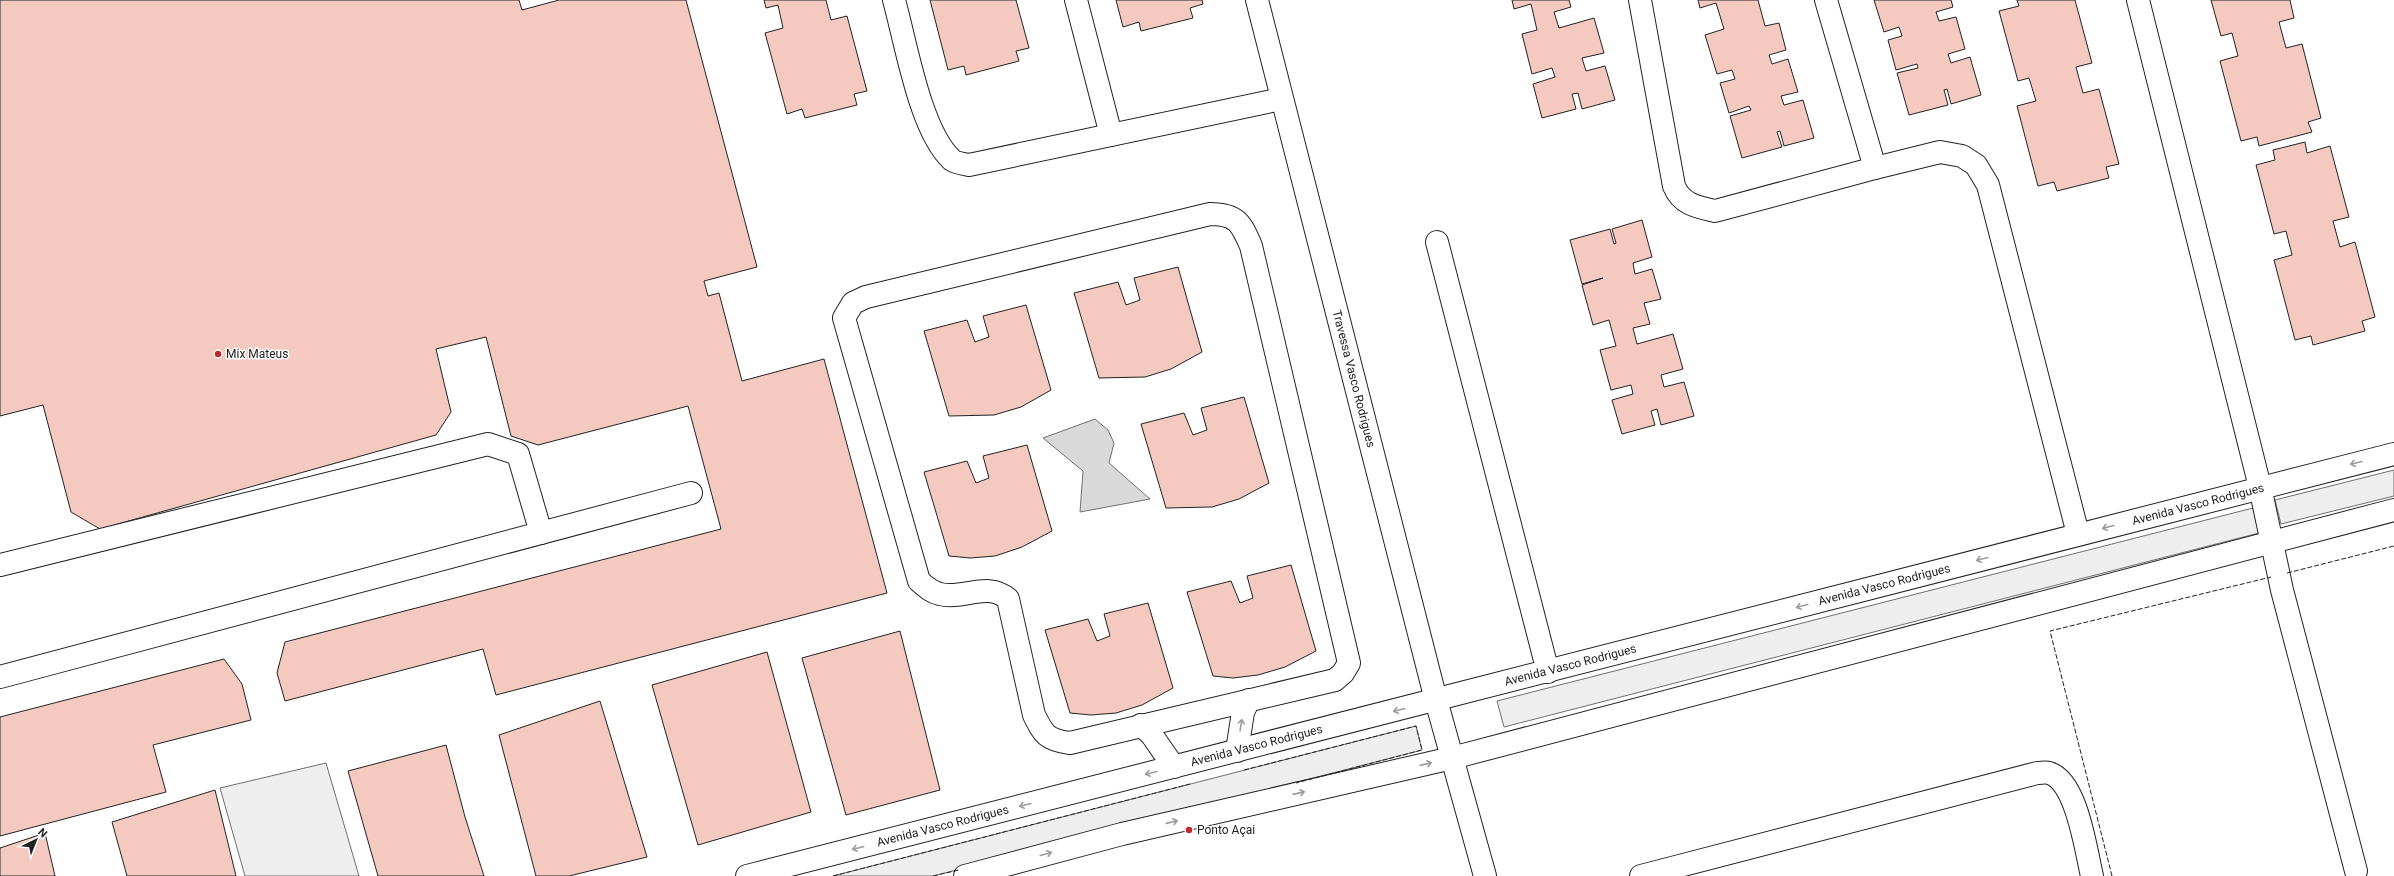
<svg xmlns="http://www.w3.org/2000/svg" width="2394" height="876" font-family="Roboto,sans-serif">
	<rect width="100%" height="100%" fill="#fff"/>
	<!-- green -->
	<path fill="#eee" stroke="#6f6f6f" d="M2394,470V496L2281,524L2275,500Z
		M2253,508L2259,533L1504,727L1497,701Z
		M1416,726L1422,750L933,876H833Z
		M326,763L359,876H245L220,788Z"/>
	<!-- water -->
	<path fill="#d9d9d9" stroke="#6f6f6f" d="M1095,419L1108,430L1114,443L1109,463L1150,499L1080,512L1083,471L1043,438Z"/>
	<!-- building -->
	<path fill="#f3c9c0" stroke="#222" d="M0,0H519L522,10L559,0H686L757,267L704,281L708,296L719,293L742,381L824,359L887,593L496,695L483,649L285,701L277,673L285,642L721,529L688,406L538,445L511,436L486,337L436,349L451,412L436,435L100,529L71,512L43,405L0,416Z
		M764,0H826L831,20L847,16L867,91L854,94L857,105L805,118L802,109L787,114L765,33L783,28L778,5L766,8Z
		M930,0H1016L1029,48L1016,51L1019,61L966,75L964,66L948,70Z
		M1116,0H1202L1203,4L1190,8L1193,18L1141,31L1139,22L1123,27Z
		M1512,0H1569L1571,7L1554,12L1559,28L1594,18L1604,53L1582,58L1586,71L1605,66L1615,100L1582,109L1578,93L1572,94L1576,109L1542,118L1533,84L1555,77L1552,68L1532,74L1522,34L1537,30L1531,4L1514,9Z
		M1698,0H1758L1765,26L1779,23L1786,50L1769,55L1772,64L1788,59L1798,92L1781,96L1784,105L1803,100L1814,138L1784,146L1780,131L1777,132L1782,147L1742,158L1730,116L1751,110L1749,106L1729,113L1720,83L1735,79L1732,70L1717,74L1705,35L1724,29L1716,3L1700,8Z
		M1874,0H1951L1953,7L1936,12L1939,21L1956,17L1965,49L1948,54L1951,63L1970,57L1981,95L1951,104L1947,89L1944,90L1948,105L1909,115L1897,73L1918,68L1917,64L1896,70L1888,40L1902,36L1899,27L1884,32Z
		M2017,0H2075L2092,63L2076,67L2083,93L2099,89L2119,164L2106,167L2109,178L2057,191L2054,182L2038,186L2017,106L2036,101L2029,78L2018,81L1999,11L2019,6Z
		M2211,0H2290L2294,18L2279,22L2286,48L2302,44L2321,118L2308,122L2312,132L2259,146L2257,137L2241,141L2220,61L2238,56L2232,33L2221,36Z
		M2305,142L2307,153L2330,146L2349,217L2333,221L2340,247L2355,242L2375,317L2362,321L2365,331L2313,345L2311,336L2295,340L2274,260L2292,255L2286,231L2274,234L2256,165L2275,160L2273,150Z
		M1642,220L1652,257L1633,263L1635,274L1652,269L1661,299L1644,303L1650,324L1633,328L1637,344L1673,334L1683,369L1661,375L1664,387L1684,382L1694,416L1661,425L1657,409L1651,411L1655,425L1622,434L1612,400L1633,394L1631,385L1611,390L1600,350L1616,346L1609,320L1593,325L1582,285L1603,278L1582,284L1570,240L1610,229L1614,244L1616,243L1612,229Z
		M1178,267L1202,352L1171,369L1145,377L1099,378L1074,293L1118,282L1126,305L1140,300L1134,278Z
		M1026,305L1051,390L1021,407L994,415L949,416L924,331L967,320L975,342L989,337L983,316Z
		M1244,397L1269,483L1239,499L1212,507L1166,508L1141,424L1184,413L1193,435L1207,430L1201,408Z
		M1027,445L1052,531L1022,547L995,556L970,558L949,556L924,472L967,461L976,483L989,478L983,456Z
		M1291,565L1316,651L1285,667L1258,675L1233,678L1213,676L1187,592L1231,581L1240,603L1253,598L1247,576Z
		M1148,603L1173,688L1142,705L1116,713L1091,715L1070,713L1045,630L1088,619L1097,641L1110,636L1104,614Z
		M900,631L940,790L846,815L802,658Z
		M767,652L811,812L698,845L652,685Z
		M224,659L242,684L251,720L153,745L166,792L0,836V717Z
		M600,701L647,857L569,876H536L499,735Z
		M446,745L465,817L484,876H378L348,771Z
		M215,790L236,876H127L112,822Z
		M45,833L55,876H0V848Z"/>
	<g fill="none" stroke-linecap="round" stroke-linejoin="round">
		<!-- minor casing -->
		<g stroke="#222" stroke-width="24">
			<g id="minor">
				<path d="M894,0C906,43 920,131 952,160C956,163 964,164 969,165L1281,99"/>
				<path d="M1076,0L1111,135"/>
				<path id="s1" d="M1257,0L1436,700L1485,876"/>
				<path d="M1640,0L1674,186C1681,204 1697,207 1715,211L1875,168L1940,152L1962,156L1976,165L1988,185L2078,534"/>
				<path d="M1826,0L1875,168"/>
				<path d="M2138,0L2260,487L2282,590L2356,871"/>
				<path d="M1210,214C1237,214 1241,223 1251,246L1349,663L1343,673L1335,680L1070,743C1047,740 1044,735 1034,715L1008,599C988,581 963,600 940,594C931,592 926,587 919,581L844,318L853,303L866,297Z"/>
				<path d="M1437,242L1548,672"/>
				<path d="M0,565L488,444L518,454L541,533"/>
				<path d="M0,677L691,493"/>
				<path d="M1141,725L1151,734L1174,767"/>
				<path d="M1237,751L1243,712L1249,700"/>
				<path id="s2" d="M747,876L2394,454"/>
				<path d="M965,876L1122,834L1452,758L2394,510"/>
				<path d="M1641,876L2037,773C2041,773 2046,772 2049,773C2077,781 2086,851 2092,876"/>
			</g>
		</g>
		<!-- minor -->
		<use href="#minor" stroke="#fff" stroke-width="22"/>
		<!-- fence -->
		<path stroke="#222" stroke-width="1" stroke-dasharray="5 2" stroke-linecap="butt" d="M2287,573L2394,546
			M1244,770L1416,726L1422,750L1296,783
			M833,876L1190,784
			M933,876L959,870
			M2112,876L2050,631L2271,577"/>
	</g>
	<!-- one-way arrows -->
	<defs><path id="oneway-shaft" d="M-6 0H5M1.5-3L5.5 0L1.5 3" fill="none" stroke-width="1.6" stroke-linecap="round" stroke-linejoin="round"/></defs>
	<g stroke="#9c9c9c">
		<use href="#oneway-shaft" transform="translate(2356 463) rotate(166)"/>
		<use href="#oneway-shaft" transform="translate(2108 527) rotate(165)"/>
		<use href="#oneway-shaft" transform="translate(1982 559) rotate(165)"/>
		<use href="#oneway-shaft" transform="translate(1802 606) rotate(165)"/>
		<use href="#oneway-shaft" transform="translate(1399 710) rotate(166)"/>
		<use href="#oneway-shaft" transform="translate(1241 725) rotate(-81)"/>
		<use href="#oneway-shaft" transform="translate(1426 764) rotate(-13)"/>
		<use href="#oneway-shaft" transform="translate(1151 773) rotate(166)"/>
		<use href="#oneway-shaft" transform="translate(1299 793) rotate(-13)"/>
		<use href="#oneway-shaft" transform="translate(1025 805) rotate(166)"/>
		<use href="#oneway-shaft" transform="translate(1172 822) rotate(-13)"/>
		<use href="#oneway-shaft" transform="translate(858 848) rotate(166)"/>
		<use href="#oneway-shaft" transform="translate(1046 854) rotate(-15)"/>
	</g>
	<!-- markers -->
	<g fill="#c62828" stroke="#fff" stroke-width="1.5">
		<circle cx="218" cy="354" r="4"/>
		<circle cx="1189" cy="830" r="4"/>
	</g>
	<g text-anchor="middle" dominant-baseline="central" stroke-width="3" stroke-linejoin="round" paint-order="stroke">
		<!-- poi labels -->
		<g font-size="12" fill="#222" stroke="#fff" text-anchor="start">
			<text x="226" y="354">Mix Mateus</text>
			<text x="1197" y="830">Ponto Açai</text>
		</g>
		<!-- street labels -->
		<g font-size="12" fill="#222" stroke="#fff">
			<text stroke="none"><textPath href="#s1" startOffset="391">Travessa Vasco Rodrigues</textPath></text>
			<text stroke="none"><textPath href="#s2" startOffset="1498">Avenida Vasco Rodrigues</textPath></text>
			<text stroke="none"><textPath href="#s2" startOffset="1174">Avenida Vasco Rodrigues</textPath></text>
			<text stroke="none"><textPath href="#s2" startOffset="850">Avenida Vasco Rodrigues</textPath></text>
			<text stroke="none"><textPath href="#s2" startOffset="526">Avenida Vasco Rodrigues</textPath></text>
			<text stroke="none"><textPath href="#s2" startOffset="202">Avenida Vasco Rodrigues</textPath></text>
		</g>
	</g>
	<!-- north arrow -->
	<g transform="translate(36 840) rotate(43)" stroke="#ffffff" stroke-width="3" paint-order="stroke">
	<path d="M0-3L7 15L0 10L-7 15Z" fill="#222222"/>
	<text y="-6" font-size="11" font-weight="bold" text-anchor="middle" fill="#222222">N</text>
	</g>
</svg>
